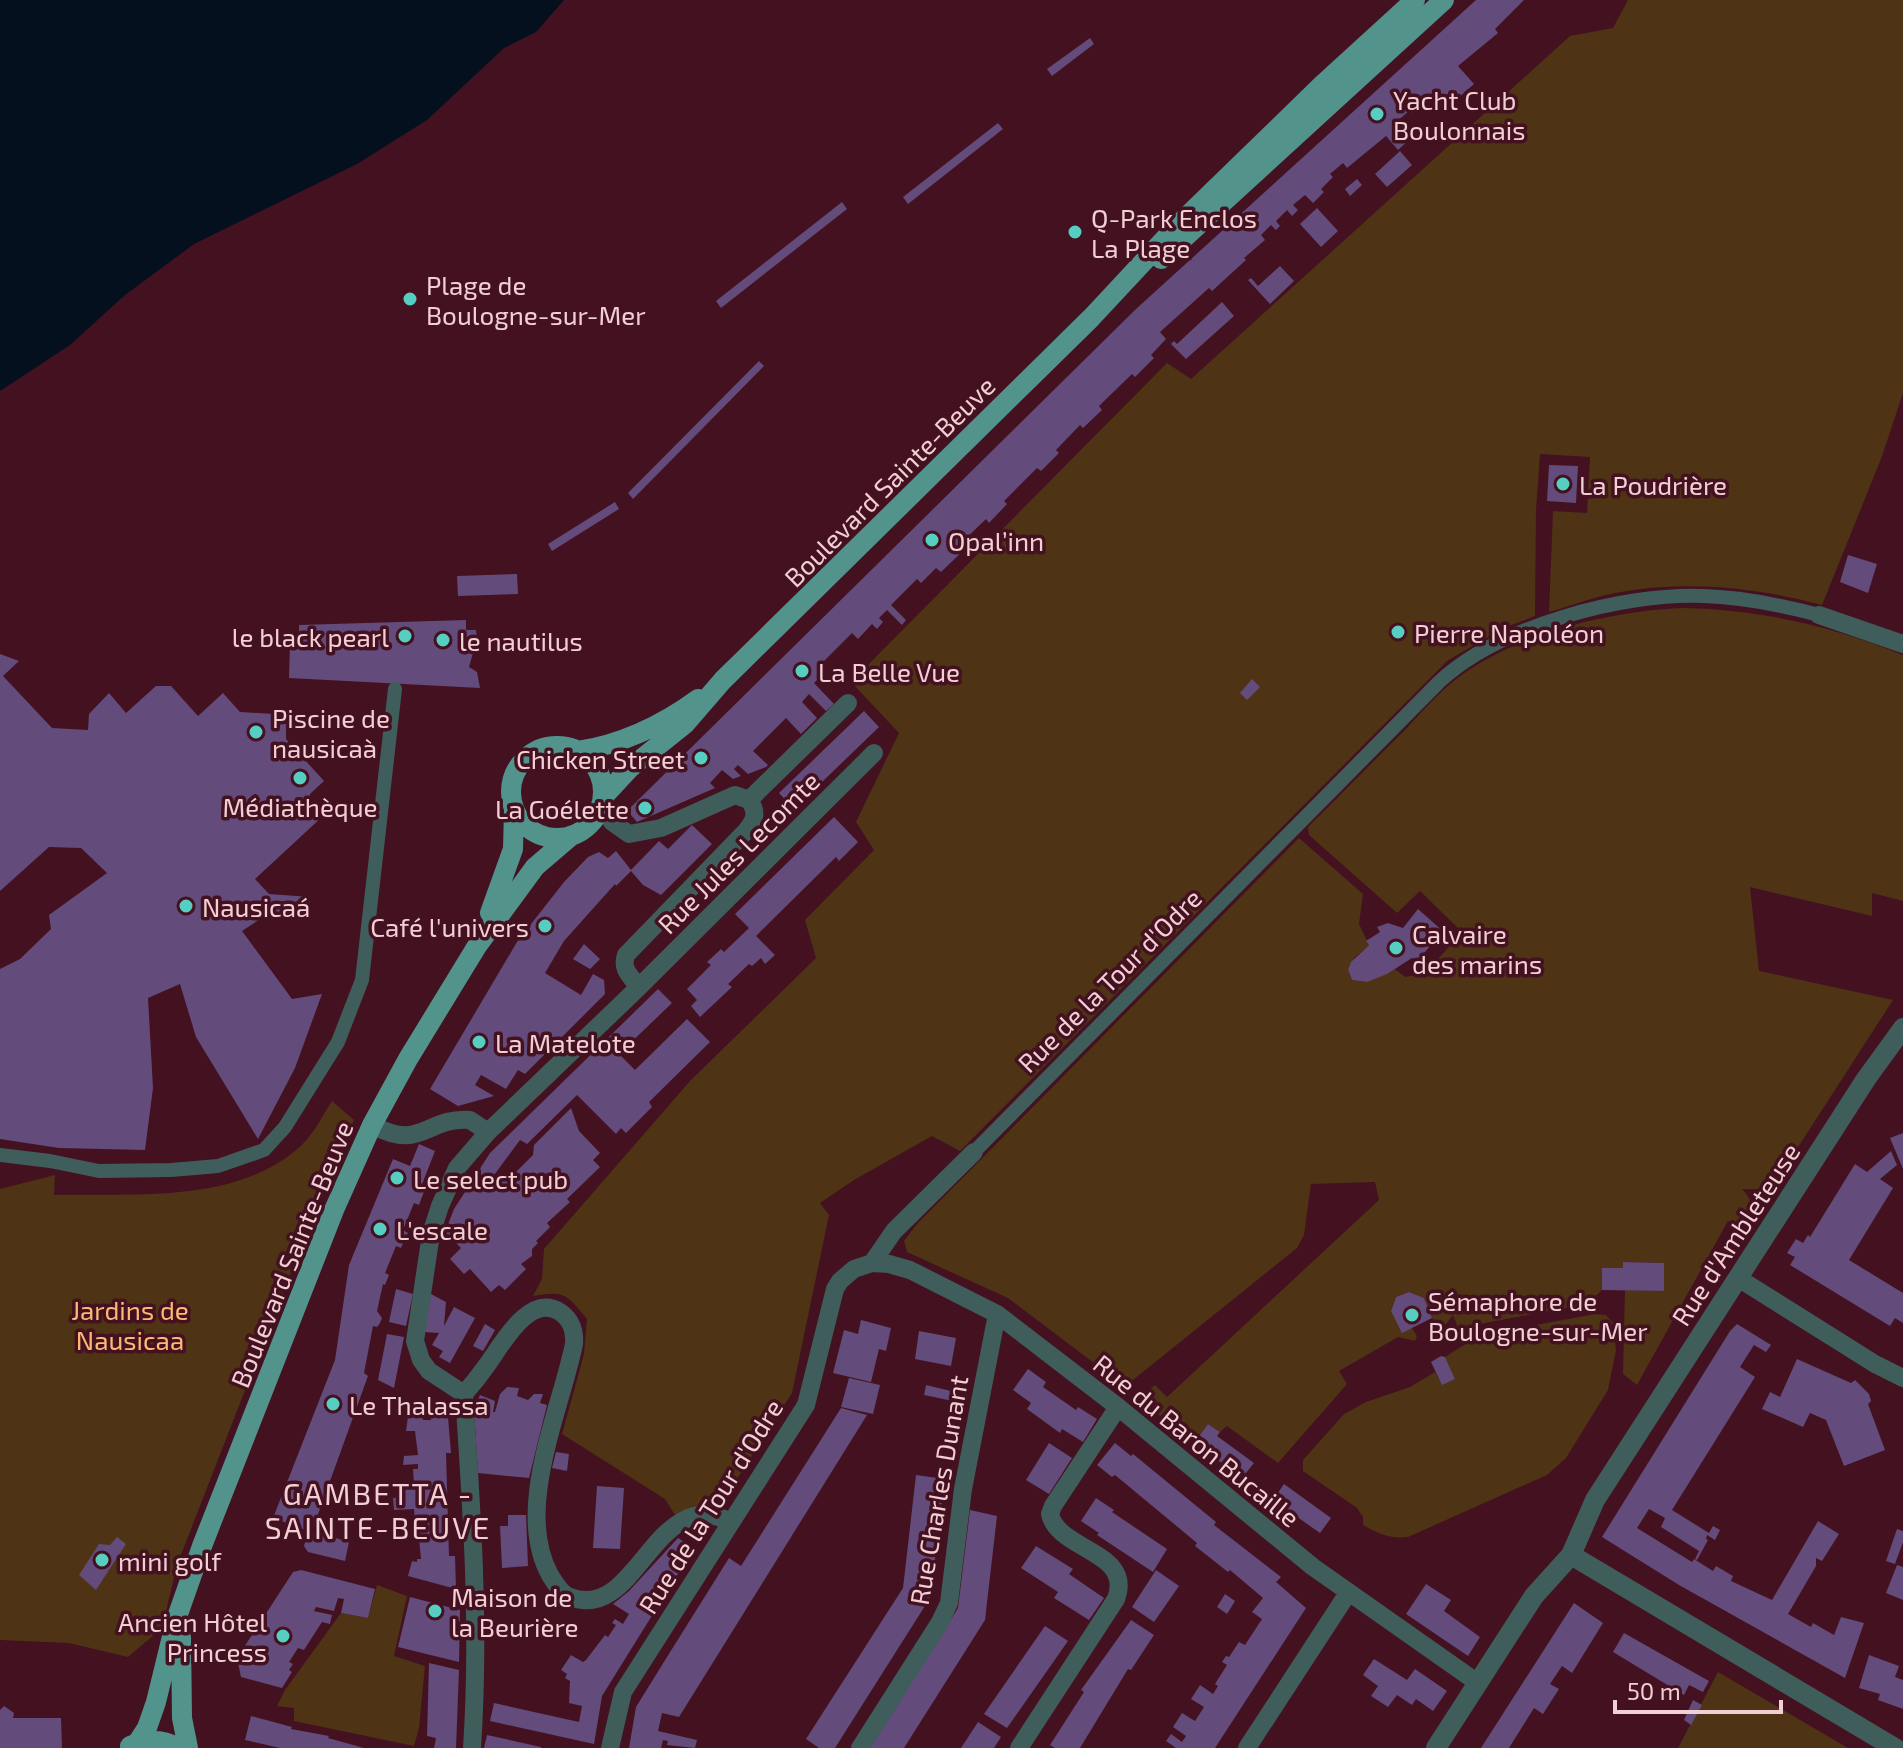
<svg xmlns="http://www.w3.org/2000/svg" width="1903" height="1748" font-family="'Exo 2',sans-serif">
	<rect width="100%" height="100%" fill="#441120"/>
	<!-- green -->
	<path fill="#4e3315" d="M1628,0H1903V393L1881,459L1822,605C1755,587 1684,580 1615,593C1593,597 1571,606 1549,612L1553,511L1587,513L1590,457L1540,454L1536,510L1535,616L1501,629L1447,661L960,1151L932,1136L854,1180L820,1203L829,1215L792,1393L737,1479L708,1502L675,1515L665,1499L562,1434L584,1354L587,1319C567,1295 566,1290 533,1296L542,1279L544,1249L690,1081L816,958L805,920L874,850L856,822L899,733L851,682L1167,363L1191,379L1570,36L1613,28Z
		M1685,608C1762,610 1832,626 1903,655V901L1872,893V916L1750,887L1759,971L1893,1000L1771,1189H1742C1755,1202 1752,1211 1745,1227L1728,1221L1637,1385L1623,1374L1625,1290L1664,1291V1263L1623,1262V1268H1602V1290L1587,1304L1458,1328L1453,1315L1442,1329L1432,1318L1424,1298L1409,1292L1396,1297L1391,1311L1412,1328L1417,1336L1415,1341L1398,1337L1339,1371L1347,1384L1278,1463L1227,1426L1220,1432L1208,1424L1195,1441L1137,1399L1155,1385L1167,1397L1379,1200L1375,1182L1311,1184L1304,1235L1297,1248L1128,1384L1123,1385L1008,1298L907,1252L904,1241L917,1224L1299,838L1363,894L1359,924L1369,945L1354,958L1348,971L1352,980L1367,982L1395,969L1405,977C1429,975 1447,949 1461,931L1420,891L1397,913L1309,835L1308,827C1340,795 1371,764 1403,732C1420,714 1436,695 1455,680C1514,634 1612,610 1685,608Z
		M332,1101L354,1120L307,1231L177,1565L162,1628L128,1657L69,1643L0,1640V1189L55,1175L54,1195C133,1193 230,1204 295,1151C311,1139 321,1118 332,1101Z
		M1595,1314L1606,1315L1613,1323L1616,1350L1608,1390L1566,1458L1547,1475L1408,1537C1389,1539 1379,1534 1363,1525V1517L1357,1508L1303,1471V1460L1344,1414L1366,1402L1410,1387L1435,1372L1442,1384L1455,1379L1445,1357L1467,1343L1466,1338Z
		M377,1585L407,1596L394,1656L425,1666L419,1728L414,1746L294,1721V1708L277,1706L285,1690L341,1613L368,1618Z
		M1718,1672L1848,1748H1678Z"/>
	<!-- water -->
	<path fill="#04101d" d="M0,0H564L536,32L504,48L427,120L357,164L194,244L125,295L70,345L0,391Z"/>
	<!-- building -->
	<path fill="#634b7b" d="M1476,0H1524L1495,29L1498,33L1458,66L1474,84L1449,106L1436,91L1411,114L1409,111L1395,123L1410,139L1398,150L1386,136L1347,168L1343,163L1330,174L1333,177L1321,189L1324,192L1313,203L1305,195L1293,205L1298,210L1292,216L1287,210L1276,221L1280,226L1276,230L1271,225L1261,235L1265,240L1244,258L1246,260L1212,291L1209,288L1160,332L1166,339L1151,355L1154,358L1135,377L1132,374L1099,406L1102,410L1083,428L1080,425L1056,450L1059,453L1041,471L1037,468L1004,501L1007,504L989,523L986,519L960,544L965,549L941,572L936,568L921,583L917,579L891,605L906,620L902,625L887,610L879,618L883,622L877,629L872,624L858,639L852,633L819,666L825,672L814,683L834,704L826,711L809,694L802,702L817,718L801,734L786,718L753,751L768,765L766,767L748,774L738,765L734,769L741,776L733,779L722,770L710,783L715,788L637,822L631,815V807L1136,309Z
		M1090,38L1094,44L1052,76L1047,69Z
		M998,123L1003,129L908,204L903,197Z
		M1400,151L1412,165L1387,187L1375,174Z
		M1357,179L1362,185L1350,196L1345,189Z
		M842,202L847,209L721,308L716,301Z
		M1317,208L1338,231L1321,247L1300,224Z
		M1280,266L1294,281L1270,304L1248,280L1251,278L1258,286Z
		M1222,302L1234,316L1186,359L1171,344L1174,341L1177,344Z
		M759,361L764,366L633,499L628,493Z
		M1549,465L1578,466L1576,503L1547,501Z
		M615,502L619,509L552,551L548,544Z
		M1848,555L1877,564L1868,593L1840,582Z
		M517,574L518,594L458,596L457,576Z
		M466,620V630H476L477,639L469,667L477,672L480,688L289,678L290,644L299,635V625Z
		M0,654L19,661L3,676L52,728L88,730L89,714L109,693L126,713L156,686H171L198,716L223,693L240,712L274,714L273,724H286V739L324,781L310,794V804L322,817L255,879L269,894L310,897V917L266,915L242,931L292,999L322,994L295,1068L258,1139L196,1037L180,984L148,998L153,1088L145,1150L59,1148L0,1139V969L20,959L51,929L49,915L107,873L81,848L49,847L0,891Z
		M1252,679L1260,687L1247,700L1240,693Z
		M864,711L879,727L794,809L779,793Z
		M834,817L858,842L839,861L836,857L756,936L775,955L765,964L761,958L752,966L749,964L728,984L732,987L700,1017L691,1006L697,1000L687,989L711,965L707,962L721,949L724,952L749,928L735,914Z
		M692,825L712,844L661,895L643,885L631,871L616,886L615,884L564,941L545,973L581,995L593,974L604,980L605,994L525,1074L518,1070L506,1089L481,1075L475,1085L494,1096L458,1106L430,1089L517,942L564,882L588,857L599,852L608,858L616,851L631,870L659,841L668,849Z
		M1418,909L1445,933L1440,939L1437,938L1418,960L1412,958L1387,974L1367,982L1352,980L1348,970L1351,962L1369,945L1366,941L1380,932L1377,927L1388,923L1403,928Z
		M584,944L600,959L590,969L573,959Z
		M658,989L672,1003L619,1054L635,1070L687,1019L710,1042L649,1102L652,1107L626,1133L621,1128L616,1134L577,1095L527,1144L520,1140L480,1194L502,1173L509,1179L533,1155L534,1145L571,1108L579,1131L600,1153L593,1160L600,1167L567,1199L570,1202L547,1223L550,1227L536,1241L538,1243L532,1249V1256L521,1264L526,1269L505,1290L499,1285L491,1292L470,1269L464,1274L450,1259L461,1248L445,1232L454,1209L490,1153Z
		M1903,1133V1169L1890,1138Z
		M419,1144L435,1151L421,1187L425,1189L419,1205L414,1203L403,1230L408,1233L404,1241L401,1248L396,1246L385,1273L389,1275L385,1285L383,1284L377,1311L382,1318L380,1323L377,1327L373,1326L364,1373L368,1376L312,1531L349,1542L345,1561L308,1552L304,1546L308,1531L273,1518L335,1360L349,1265L393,1159L410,1166Z
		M1891,1151L1897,1165L1880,1179L1893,1188L1849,1260L1903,1293V1323L1895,1318L1890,1326L1790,1265L1795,1257L1787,1253L1796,1239L1803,1243L1808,1235L1810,1237L1855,1164L1867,1172Z
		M1623,1262L1664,1263V1291L1602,1290V1268H1623Z
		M396,1289L413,1294L406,1326L389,1322Z
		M1409,1292L1424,1298L1432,1318L1402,1333L1391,1311L1396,1297Z
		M429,1293L446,1302L444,1326L454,1307L475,1318L450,1363L439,1357L443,1351L432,1345L439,1333L424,1332Z
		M861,1320L891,1328L886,1351L879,1349L871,1382L833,1373L844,1330L858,1334Z
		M485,1324L495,1330L483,1351L473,1346Z
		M1737,1324L1771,1345L1766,1352L1754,1345L1740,1367L1755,1377L1672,1510L1709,1533L1713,1526L1720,1530L1715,1540L1707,1535L1706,1539L1708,1540L1697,1560L1695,1559L1699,1551L1661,1527L1665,1518L1649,1509L1637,1528L1692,1562L1694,1559L1713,1571L1716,1566L1733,1576L1731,1581L1772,1600L1818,1521L1839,1534L1822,1561L1816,1558V1566L1788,1614L1811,1627L1813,1623L1834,1635L1841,1617L1864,1623L1845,1678L1679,1585L1602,1537L1730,1331Z
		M919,1331L956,1338L951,1366L915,1359Z
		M387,1334L404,1337L394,1388L378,1380Z
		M1441,1356L1445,1357L1455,1379L1442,1385L1431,1362Z
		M1797,1359L1851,1383L1855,1380L1869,1394L1871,1401L1868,1404L1885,1450L1844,1466L1826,1420L1810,1413L1803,1427L1762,1409L1770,1392L1780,1397Z
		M1028,1369L1046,1382L1043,1387L1076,1410L1078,1407L1097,1419L1083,1442L1062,1429L1060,1433L1027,1409L1031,1403L1013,1390Z
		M849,1378L880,1385L873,1414L841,1407Z
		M926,1385L955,1392L953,1401L924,1395Z
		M507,1387L519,1388L517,1396L528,1400L534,1394H543L540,1403L547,1405L529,1478L478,1473L474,1409L480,1395L495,1401L493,1412H495L500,1394Z
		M431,1406L448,1417L451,1453H446L449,1556H455L456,1589L408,1576L412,1561L417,1562V1559H421L419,1539H416L414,1509L394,1510L393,1498L403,1497L402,1486L414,1485L413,1469H418V1464L403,1465L404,1456L418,1455L415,1431H406L409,1409L423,1415V1420H431Z
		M841,1408L867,1415L679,1717L662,1713L658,1731L697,1740L695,1748L667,1745L668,1741L663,1740L661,1748H629L636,1707L667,1657L729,1558L741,1566Z
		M1208,1424L1220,1432L1217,1436L1254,1463L1242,1478L1194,1443Z
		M1049,1443L1072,1458L1049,1494L1026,1480Z
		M1115,1443L1131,1456L1133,1454L1216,1522L1214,1525L1281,1577L1276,1582L1306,1608L1215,1748H1176L1166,1741L1171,1734L1182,1742L1186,1736L1173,1727L1182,1713L1195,1721L1204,1707L1191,1699L1200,1685L1213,1694L1218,1686L1215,1684L1227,1665L1222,1662L1226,1656L1229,1657L1239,1642L1245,1645L1262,1619L1252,1612L1263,1598L1230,1570L1228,1572L1195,1546L1197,1543L1115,1475L1112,1477L1097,1465Z
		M556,1452L569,1454L567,1471L552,1468Z
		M916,1475L945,1479L930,1598L835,1748H819L806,1739L903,1588Z
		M1284,1484L1331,1518L1320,1533L1273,1500Z
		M597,1486L624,1488L620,1549L593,1548Z
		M1096,1498L1114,1510L1112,1512L1167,1549L1153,1572L1097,1535L1099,1533L1081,1521Z
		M970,1510L997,1516L985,1620L904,1748H870L958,1608Z
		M508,1515H526L528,1566L502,1568L500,1526H508Z
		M1897,1529L1903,1531V1542L1895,1564L1886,1561Z
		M117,1537L126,1544L96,1590L79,1575L99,1544L110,1545Z
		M678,1538L694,1548L602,1696L594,1744L490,1721L494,1703L579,1722L582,1706L569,1703L570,1681L565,1678L567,1674L561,1670L571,1655L583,1662L586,1660L605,1635L608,1637L616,1625L612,1623L615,1619L623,1624L629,1614L613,1604L629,1591Z
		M1036,1546L1073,1569L1069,1574L1104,1598L1089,1620L1054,1598L1058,1592L1021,1568Z
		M1897,1565L1903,1567V1600L1886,1593Z
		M301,1570L375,1589L368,1618L341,1613L344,1599L338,1598L334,1611L316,1607L314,1611L332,1615L330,1624L322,1622L304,1650L298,1648L289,1662L293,1664L289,1670L292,1672L282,1688L241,1677L237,1658L293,1572Z
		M1156,1570L1179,1586L1154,1622L1132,1607Z
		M1426,1584L1451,1600L1444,1611L1480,1637L1468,1656L1406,1614Z
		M1225,1594L1235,1601L1227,1614L1217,1607Z
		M410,1597L460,1610L459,1662L398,1647Z
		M1574,1603L1603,1623L1572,1673L1562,1666L1550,1684L1559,1689L1543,1714L1534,1708L1509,1748H1481Z
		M1131,1620L1154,1635L1131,1670L1128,1669L1080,1748H1055L1050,1745L1084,1692L1081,1690Z
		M1045,1626L1068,1641L1007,1728L984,1714Z
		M1624,1633L1709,1681L1703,1692L1689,1685L1684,1695L1613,1652Z
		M1869,1655L1899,1666L1895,1677L1903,1680V1709L1878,1700L1880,1694L1859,1688Z
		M1374,1659L1407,1680L1415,1669L1447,1691L1433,1711L1416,1699L1412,1705L1397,1695L1388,1707L1371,1696L1378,1686L1363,1675Z
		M429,1663L459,1670L456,1748H434L436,1738L427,1736Z
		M1693,1700L1702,1705L1691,1725L1684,1720Z
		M4,1706L14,1713L13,1718H61L62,1748H0V1710Z
		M251,1716L292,1727L291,1729L329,1736L328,1738L364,1748H280L245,1740Z
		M978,1722L1001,1737L994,1748H961Z
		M487,1735L541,1747V1748H484Z"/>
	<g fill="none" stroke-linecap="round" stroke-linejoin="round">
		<!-- pedestrian -->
		<path stroke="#3f5d5a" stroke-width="14" d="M974,1152L1439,682C1499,626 1622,593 1703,596C1743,597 1781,605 1819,615
			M0,1155L50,1161L99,1171L171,1170L218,1166L264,1150L285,1127L338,1042L362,980L395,689"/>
		<!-- minor -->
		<path stroke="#3f5d5a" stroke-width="18" d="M1819,615L1903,644
			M749,800L848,703
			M603,803L612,822L629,834L661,828L735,795L749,800C758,812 755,820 746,831L626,955C621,969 630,976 639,987
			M372,1125C423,1152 424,1117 470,1120L488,1132
			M872,1263L894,1231L974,1152
			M1738,1278L1875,1364L1903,1378
			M464,1394L429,1371L421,1360L415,1341L431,1234L440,1206L457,1168L488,1132L639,987L874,753
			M464,1394C472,1385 480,1375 487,1365C501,1346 529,1292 560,1312C571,1319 575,1331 574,1344C560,1412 514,1510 550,1575C555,1583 561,1594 570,1597C638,1623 654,1482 731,1522
			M464,1394C472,1512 480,1630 472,1748
			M610,1748L623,1692L806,1405L835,1289L840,1281L854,1269L872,1263L889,1264L910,1270L997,1314L1118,1407L1313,1567L1478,1683
			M860,1748L940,1622L949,1603L963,1489L997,1314
			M1019,1748L1116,1599C1134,1551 1058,1551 1050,1514L1053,1506L1118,1407
			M1247,1748L1348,1593"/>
		<!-- tertiary -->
		<path stroke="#3f5d5a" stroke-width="20" d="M1571,1555L1895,1748
			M1436,1748L1534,1596L1571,1555L1595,1500L1866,1079L1903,1028"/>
		<!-- primary -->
		<path stroke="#52938c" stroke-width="20" d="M1161,259L1444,0
			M511 792a46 46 0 1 1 92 0a46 46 0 1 1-92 0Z
			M578,751C623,744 661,726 698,699
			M604,796L630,768L685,724L723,680L1091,318L1174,229L1321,86L1415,0
			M490,913L513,849L514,809
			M181,1637L182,1718L188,1748
			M138,1742L147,1728L156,1702L176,1620L202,1546L334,1210L372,1125L408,1059L477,946L535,867L570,837
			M130,1746C147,1738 162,1739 179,1748"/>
	</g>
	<!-- markers -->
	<g fill="#56cec2" stroke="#441120" stroke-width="3">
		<circle cx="1377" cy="114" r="8"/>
		<circle cx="1075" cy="232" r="8"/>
		<circle cx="410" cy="299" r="8"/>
		<circle cx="1563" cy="484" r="8"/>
		<circle cx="932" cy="540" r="8"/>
		<circle cx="1398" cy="632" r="8"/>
		<circle cx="405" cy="636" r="8"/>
		<circle cx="443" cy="640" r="8"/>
		<circle cx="802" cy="671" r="8"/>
		<circle cx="256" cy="732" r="8"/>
		<circle cx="701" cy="758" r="8"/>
		<circle cx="300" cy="778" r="8"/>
		<circle cx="645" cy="808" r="8"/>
		<circle cx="186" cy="906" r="8"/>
		<circle cx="545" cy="926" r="8"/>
		<circle cx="1396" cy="948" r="8"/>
		<circle cx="479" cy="1042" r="8"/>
		<circle cx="397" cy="1178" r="8"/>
		<circle cx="380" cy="1229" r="8"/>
		<circle cx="1412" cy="1315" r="8"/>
		<circle cx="333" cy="1404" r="8"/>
		<circle cx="102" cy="1560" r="8"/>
		<circle cx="435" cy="1611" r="8"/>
		<circle cx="283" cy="1636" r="8"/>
	</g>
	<g text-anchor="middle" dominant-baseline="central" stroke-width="7" stroke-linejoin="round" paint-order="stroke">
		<!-- poi labels -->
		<g font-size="26" fill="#f2cfd4" stroke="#441120" text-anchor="start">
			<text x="1393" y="99">Yacht Club<tspan x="1393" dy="30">Boulonnais</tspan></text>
			<text x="1091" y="217">Q-Park Enclos<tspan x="1091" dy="30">La Plage</tspan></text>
			<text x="426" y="284">Plage de<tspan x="426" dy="30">Boulogne-sur-Mer</tspan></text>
			<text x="1579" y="484">La Poudrière</text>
			<text x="948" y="540">Opal’inn</text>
			<text x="1414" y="632">Pierre Napoléon</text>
			<text x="389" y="636" text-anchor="end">le black pearl</text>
			<text x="459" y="640">le nautilus</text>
			<text x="818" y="671">La Belle Vue</text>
			<text x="272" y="717">Piscine de<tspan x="272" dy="30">nausicaà</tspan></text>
			<text x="685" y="758" text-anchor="end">Chicken Street</text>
			<text x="300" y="806" text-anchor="middle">Médiathèque</text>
			<text x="629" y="808" text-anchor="end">La Goélette</text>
			<text x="202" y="906">Nausicaá</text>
			<text x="529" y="926" text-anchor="end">Café l'univers</text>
			<text x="1412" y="933">Calvaire<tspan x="1412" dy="30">des marins</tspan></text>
			<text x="495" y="1042">La Matelote</text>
			<text x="413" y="1178">Le select pub</text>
			<text x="396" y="1229">L'escale</text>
			<text x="1428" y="1300">Sémaphore de<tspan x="1428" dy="30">Boulogne-sur-Mer</tspan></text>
			<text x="349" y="1404">Le Thalassa</text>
			<text x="118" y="1560">mini golf</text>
			<text x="451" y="1596">Maison de<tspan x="451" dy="30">la Beurière</tspan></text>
			<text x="267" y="1621" text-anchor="end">Ancien Hôtel<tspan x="267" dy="30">Princess</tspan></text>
		</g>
		<!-- street labels -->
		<g font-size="26" fill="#f2cfd4" stroke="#441120">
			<text transform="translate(889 481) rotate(-45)">Boulevard Sainte-Beuve</text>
			<text transform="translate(738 852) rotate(-45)">Rue Jules Lecomte</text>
			<text transform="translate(1109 980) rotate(-45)">Rue de la Tour d'Odre</text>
			<text transform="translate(1735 1234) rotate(-57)">Rue d'Ambleteuse</text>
			<text transform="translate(291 1254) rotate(-68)">Boulevard Sainte-Beuve</text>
			<text transform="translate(1197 1440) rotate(39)">Rue du Baron Bucaille</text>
			<text transform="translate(938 1490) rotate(-80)">Rue Charles Dunant</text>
			<text transform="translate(710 1506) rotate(-58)">Rue de la Tour d'Odre</text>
		</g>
		<!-- park labels -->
		<g font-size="26" fill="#fbb973" stroke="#441120">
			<text x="130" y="1309">Jardins de<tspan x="130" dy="30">Nausicaa</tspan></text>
		</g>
		<!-- quarter labels -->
		<g font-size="30" letter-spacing="2" fill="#f2cfd4" stroke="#441120">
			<text x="378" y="1493">GAMBETTA -<tspan x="378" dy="34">SAINTE-BEUVE</tspan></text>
		</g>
	</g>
	<!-- scale -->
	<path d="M1615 1700v12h166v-12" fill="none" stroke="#f2cfd4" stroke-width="4"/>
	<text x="1627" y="1700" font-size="24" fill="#f2cfd4" stroke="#441120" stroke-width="6" paint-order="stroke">50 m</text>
</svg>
